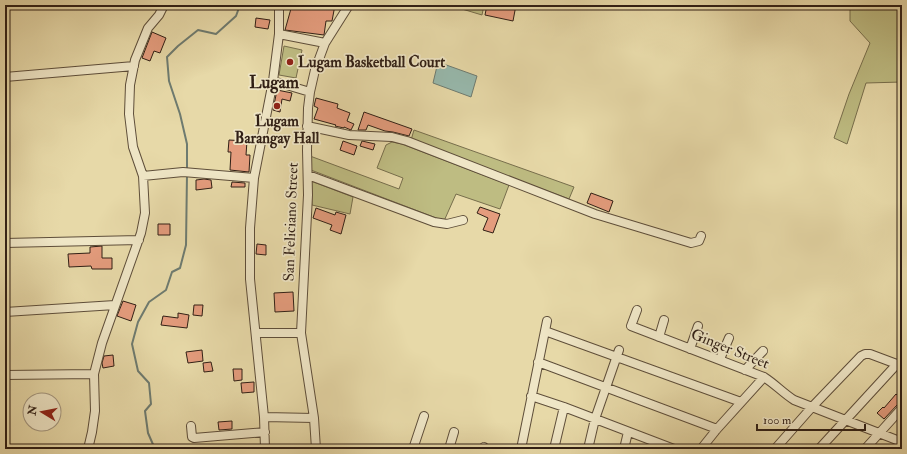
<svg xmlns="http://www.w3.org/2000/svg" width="907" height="454" font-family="'IM FELL Double Pica',serif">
	<rect width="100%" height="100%" fill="#e7d9a8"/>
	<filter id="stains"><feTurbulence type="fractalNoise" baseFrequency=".005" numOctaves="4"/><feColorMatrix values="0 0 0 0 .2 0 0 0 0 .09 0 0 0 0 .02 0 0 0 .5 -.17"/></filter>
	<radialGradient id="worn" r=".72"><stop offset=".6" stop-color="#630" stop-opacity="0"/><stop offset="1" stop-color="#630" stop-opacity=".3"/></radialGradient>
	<!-- green -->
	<path fill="#bebc82" stroke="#776e4c" d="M463,5H484L482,15L462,9Z
		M854,5H902V82L866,83L847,144L834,138L849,94L870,43L850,21V10Z
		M284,46L302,50L296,78L279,75Z
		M414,130L574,187L569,199L411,140Z
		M392,142L402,144L509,185L500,209L456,194L444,221L311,170L310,156L399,189L403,178L377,168L386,145Z
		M311,181L353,197L350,214L312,205Z"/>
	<!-- water -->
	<path fill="#97b9ad" stroke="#6e7b70" d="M438,62L477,76L471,97L433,83Z"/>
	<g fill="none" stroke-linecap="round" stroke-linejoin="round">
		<!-- stream -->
		<path stroke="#6e7b70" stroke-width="2" d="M187,170V144L180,114L169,81L167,57L178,46L198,30L216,34L236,16L240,5
			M155,449L148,433L145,411L151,404L149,383L138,371L132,344L138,322L149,302L166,290L172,272L180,268L186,245L187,174"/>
	</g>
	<!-- building -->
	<path fill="#e49c7d" stroke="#301f15" d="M292,5H300L315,8V5H335L332,21H326L324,35L285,30Z
		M487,5H516L513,21L485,15Z
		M256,18L270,20L268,29L255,27Z
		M152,32L166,38L160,53L154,51L150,61L142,58Z
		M277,90L292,93L290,101L282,99L280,112L273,110Z
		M316,98L338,104L337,108L350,113L347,121L354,124L351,130L344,127V128L335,126L336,125L314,119L318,108L314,106Z
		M364,112L412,129L409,136L393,132L385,131L368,125L366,130H358Z
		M229,140L247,141L246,155H250L249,172L230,170L231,152H228Z
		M343,141L357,146L354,155L340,150Z
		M362,141L375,144L373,150L360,146Z
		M204,179L211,180L212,188L196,190V180Z
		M232,182L245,183V187H231Z
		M591,193L613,201L609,212L587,203Z
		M480,207L500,214L493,233L483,230L488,218L477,213Z
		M316,208L335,215L336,212L346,215L341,234L330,230L332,225L313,218Z
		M158,224H170V235H158Z
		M257,244L266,245V255L256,254Z
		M102,246V258H112V269H92L91,266L69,267L68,254L90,253V247Z
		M293,292L294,311L275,312L274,293Z
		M123,301L136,305L131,321L117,316Z
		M194,305H203L202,316L193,315Z
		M178,313L189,315L187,328L161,325L163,316L178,318Z
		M202,350L203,361L188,363L186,352Z
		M113,355L114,366L103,368L102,363L104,356Z
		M211,362L213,371L204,372L203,363Z
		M233,369H242V380L234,381Z
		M254,382V392L242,393L241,383Z
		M896,394L902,399V403L898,404L884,419L877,413L883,407L884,408Z
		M232,421V429L219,430L218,422Z"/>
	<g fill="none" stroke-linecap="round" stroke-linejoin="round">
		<!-- minor casing -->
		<g stroke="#5e4e3a" stroke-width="10">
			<path id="minor" d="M279,34L325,43
				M5,77L134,66
				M273,81L310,92
				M307,126L349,135L392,137L407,141L595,214L691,243L699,241L701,236
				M308,175L434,222L447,224L463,220
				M143,176L183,172L254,178
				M5,243L139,240
				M637,310L631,326L764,377C775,384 783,393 794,400L902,442
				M5,312L115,305
				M545,331L741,402
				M257,333H301
				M659,337L664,320
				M690,349L698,326
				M720,359L729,338
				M538,362L717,429
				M745,370L763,351
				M5,375L94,374
				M531,396L564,407L674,449
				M264,417L314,418
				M191,426L192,437L194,438L265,432
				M88,449L92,432L95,411L94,374L102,343L141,233L145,213L143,176L133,147L129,114L130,85L135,60L148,28L159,15L164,5
				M265,449L264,417L250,279V228L254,178L273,81L279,34V5
				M316,449L314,418L301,333L308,195L307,150L308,108L310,92L315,70L325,43L349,5
				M413,449L424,416
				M449,449L454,432
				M483,449L484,447
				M521,449L547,321
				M554,449L564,407
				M588,449L595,419L619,350
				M624,449L628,432
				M701,449L717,429L764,377
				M775,449L812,407L861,356L865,354H870L902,366
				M819,449L897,364
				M865,449L902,408"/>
		</g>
		<!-- minor -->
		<use href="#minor" stroke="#efe6c6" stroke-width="8"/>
	</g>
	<!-- markers -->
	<g fill="#8f2418" stroke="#efe6c6" stroke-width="1.5">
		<circle cx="290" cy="62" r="4"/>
		<circle cx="277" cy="106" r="4"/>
	</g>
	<g text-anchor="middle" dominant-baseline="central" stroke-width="3.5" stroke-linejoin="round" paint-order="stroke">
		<!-- poi labels -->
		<g font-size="15" font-weight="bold" fill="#301f15" stroke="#efe6c6" text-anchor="start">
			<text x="298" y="62">Lugam Basketball Court</text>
			<text x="277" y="121" text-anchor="middle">Lugam<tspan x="277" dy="17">Barangay Hall</tspan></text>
		</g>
		<!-- street labels -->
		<g font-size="15" fill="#301f15" stroke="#efe6c6">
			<text transform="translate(291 222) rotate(-88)">San Feliciano Street</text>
			<text transform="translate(730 349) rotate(22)">Ginger Street</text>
		</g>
		<!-- quarter labels -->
		<g font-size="17" font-weight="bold" fill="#301f15" stroke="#efe6c6">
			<text x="274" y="82">Lugam</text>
		</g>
	</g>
	<!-- margin -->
	<rect width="907" height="454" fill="none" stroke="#e7d9a8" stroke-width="20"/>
	<rect x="6" y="6" width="895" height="442" fill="none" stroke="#301f15" stroke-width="2"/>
	<rect x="10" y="10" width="887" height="434" fill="none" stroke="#301f15"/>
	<!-- north arrow -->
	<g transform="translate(42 412) rotate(280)"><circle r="19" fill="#efe6c6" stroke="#a3967f"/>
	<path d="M0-3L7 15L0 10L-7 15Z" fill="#8f2418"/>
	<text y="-6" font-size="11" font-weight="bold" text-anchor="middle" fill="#301f15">N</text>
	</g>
	<!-- scale -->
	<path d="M757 424v6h108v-6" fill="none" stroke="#301f15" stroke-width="2"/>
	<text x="763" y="424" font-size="12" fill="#301f15" stroke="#efe6c6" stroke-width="3" paint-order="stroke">100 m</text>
	<rect width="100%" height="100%" filter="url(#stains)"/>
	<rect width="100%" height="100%" fill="url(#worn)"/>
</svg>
